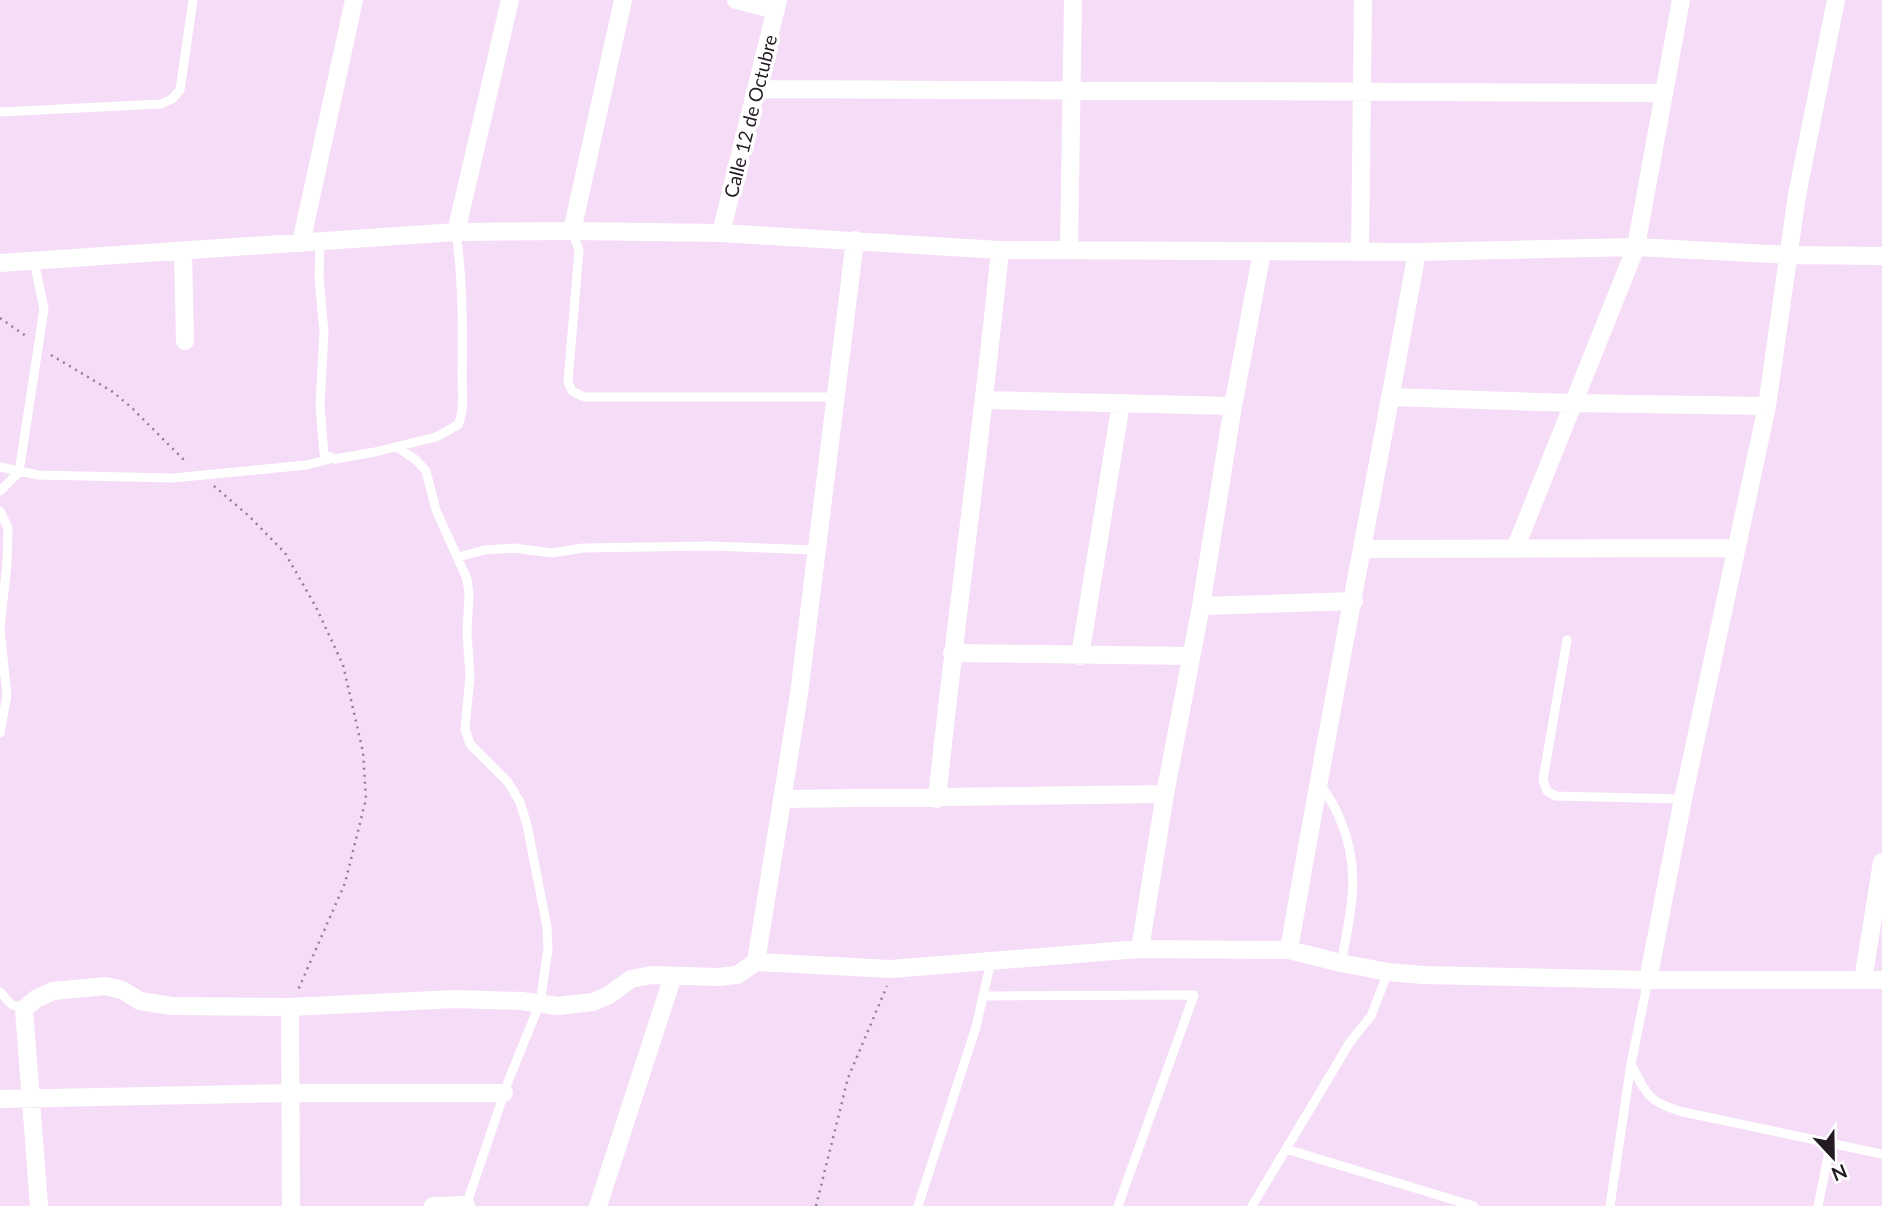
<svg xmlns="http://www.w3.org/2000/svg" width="1882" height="1206" font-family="Lato,sans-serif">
	<rect width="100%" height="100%" fill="#f5dcf7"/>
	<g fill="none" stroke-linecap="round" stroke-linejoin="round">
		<!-- path -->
		<path stroke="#907f92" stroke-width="2.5" stroke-dasharray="2 5" stroke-linecap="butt" d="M0,318L26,336
			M51,355L113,392L132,408L187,463
			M214,486L250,517L285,553L316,607L343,665L363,752L366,799L345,883L298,990
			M816,1206L848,1078L887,986"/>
		<!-- lane -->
		<path stroke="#fff" stroke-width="9" d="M0,112L161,104L172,99L180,90L193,0
			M572,231L579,250L568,382L572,391L584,397H836
			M320,242L319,278L324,332L320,406L324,454L335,459L375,452L436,437L458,425C465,410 462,391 462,375C463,328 463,279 456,232
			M397,447L416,460L426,471L436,510L467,579L469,594L467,633L470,676L465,729L470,744L508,782L520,802L527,825L547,927L548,949L540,1003L509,1079L466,1206
			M0,467L38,475L173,478L307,465L330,459
			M0,491L19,472L44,309L34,261
			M0,511L8,528L7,563L0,629L7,695L0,733
			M459,557L484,550L514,548L552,553L583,548L710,546L817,550
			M1567,640L1543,780L1547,791L1556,796L1683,799
			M1318,782C1328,794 1334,805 1340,819C1362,870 1351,912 1341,963
			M0,992L11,1004L24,1009
			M985,996L1194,995L1118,1206
			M1631,1064C1647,1095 1648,1102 1683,1112L1882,1154
			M1286,1149L1474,1206
			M918,1206L976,1027L991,961
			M1252,1206L1350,1042L1371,1016L1388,972
			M1610,1206L1631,1064L1648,980
			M1818,1206L1831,1142"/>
		<!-- street -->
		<path stroke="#fff" stroke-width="18" d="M736,0L776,10
			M757,89L1664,93
			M572,231L623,0
			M456,232L510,0
			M721,233L778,0
			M301,243L354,0
			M1069,250L1073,0
			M183,251L185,341
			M1360,251L1363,0
			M0,263L456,232L572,231L721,233L1000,250L1417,252L1636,247L1790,255L1882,256
			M1391,397L1573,403L1767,406
			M985,400L1233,406
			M1363,549L1737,548
			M1515,549L1636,247L1681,0
			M1201,606L1354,601
			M952,653L1191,656
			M1080,656L1121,403
			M782,799L1165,794
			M937,799C956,616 982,433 1000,250
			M1140,949L1165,794L1201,606L1233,406L1262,252
			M1289,950C1329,716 1375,484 1417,252
			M756,962L799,694L855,240
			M1648,980L1683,799L1767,406L1797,195L1836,0
			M1863,980L1882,862
			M290,1007L291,1206
			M0,1099L292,1093H504
			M39,1206L24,1009L36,999L53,991L106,986L122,990L140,1001L172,1006L290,1007L455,999L522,1001L558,1006L593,1002L609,995L631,979L651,975L718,977L737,975L756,962L891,969L1140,949L1289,950L1341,963L1388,972L1423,975L1648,980H1882
			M433,1206L466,1205
			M598,1206L673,976"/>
	</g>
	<g text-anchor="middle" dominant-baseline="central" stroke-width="7" stroke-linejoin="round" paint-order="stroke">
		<!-- street labels -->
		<g font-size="19" fill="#231a24" stroke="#fff">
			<text transform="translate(750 116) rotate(-76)">Calle 12 de Octubre</text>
		</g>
	</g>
	<!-- north arrow -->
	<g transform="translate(1833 1157) rotate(158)" stroke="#ffffff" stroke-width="5" paint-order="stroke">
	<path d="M0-5L12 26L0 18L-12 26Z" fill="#231a24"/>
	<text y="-10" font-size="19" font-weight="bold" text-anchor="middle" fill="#231a24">N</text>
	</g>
</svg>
